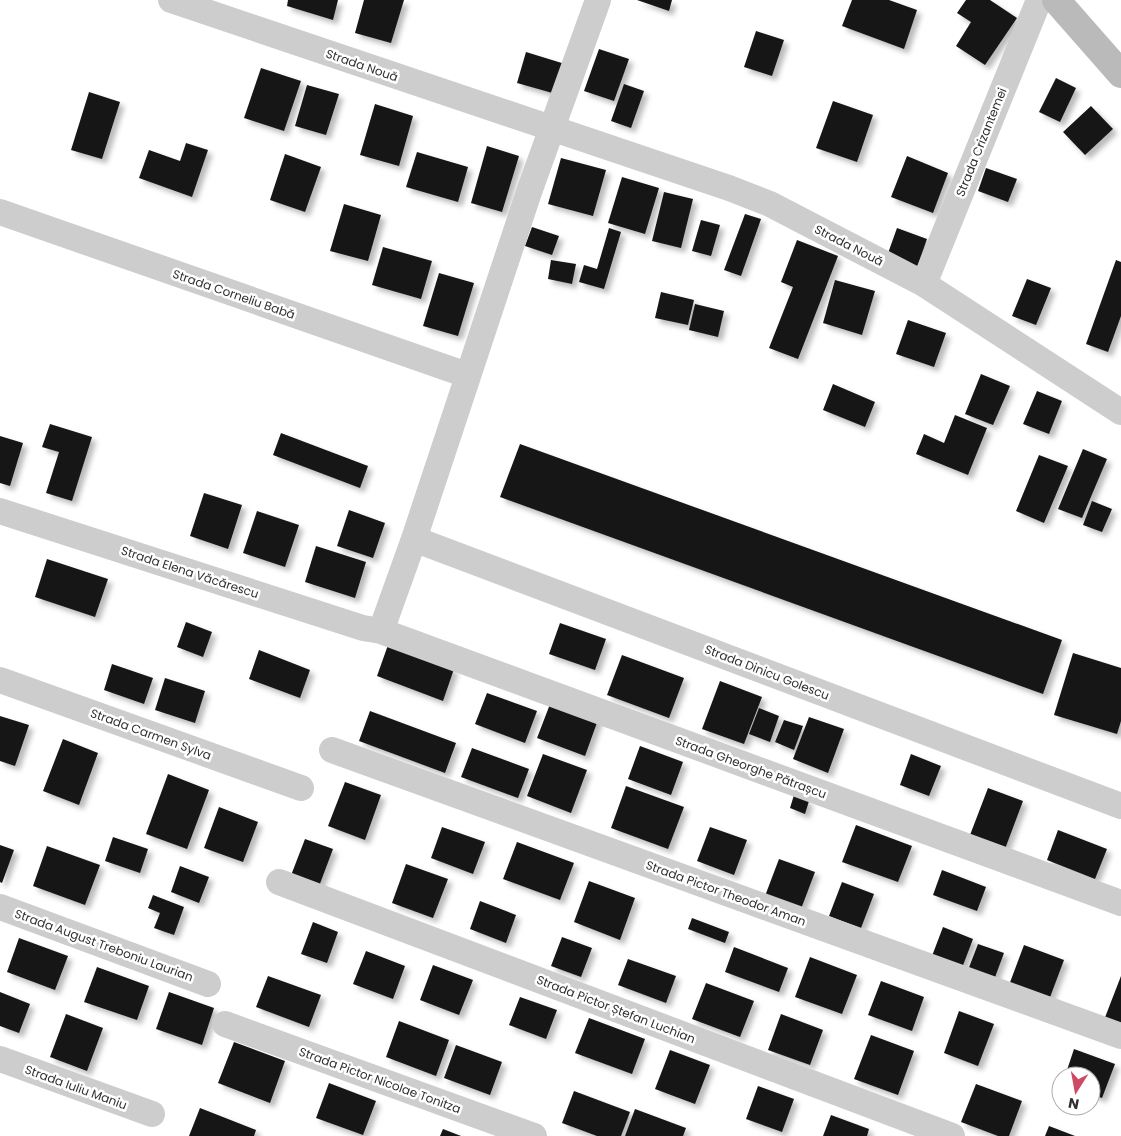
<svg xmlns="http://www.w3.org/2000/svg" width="1121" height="1136" font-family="Poppins,sans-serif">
	<defs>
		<filter id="shadow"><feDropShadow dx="4.5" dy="4.5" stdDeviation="2.5" flood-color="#0004"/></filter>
	</defs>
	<rect width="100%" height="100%" fill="#fff"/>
	<!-- building -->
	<path fill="#171717" filter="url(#shadow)" d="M288,0H338L333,20L287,6Z
		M364,0H404L391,43L355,33Z
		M637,0H672L669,11Z
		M852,0H889L917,10L904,49L842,26Z
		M966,0H990L1017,18L985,65L956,46L971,22L957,13Z
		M756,31L784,40L772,76L744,67Z
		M599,49L629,59L614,101L584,91Z
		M526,52L565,64L556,94L517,83Z
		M261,68L301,81L284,131L244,118Z
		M1056,78L1076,88L1060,122L1039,112Z
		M624,84L644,91L631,128L611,121Z
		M307,85L339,94L326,135L295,126Z
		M89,92L120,102L102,159L71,150Z
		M833,101L873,115L857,162L816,148Z
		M375,104L413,116L399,166L360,155Z
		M1091,106L1113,129L1085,155L1063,132Z
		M186,143L208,150L192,197L139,178L149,150L180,161Z
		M487,146L519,156L502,212L471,203Z
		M417,152L468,167L458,202L406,187Z
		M285,154L321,167L305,212L270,200Z
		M907,156L948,173L933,213L891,197Z
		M561,158L606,170L593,216L548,204Z
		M986,168L1017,179L1008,202L978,191Z
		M622,177L659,188L645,234L608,223Z
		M664,192L693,199L681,248L652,241Z
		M344,204L381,215L368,261L330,251Z
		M745,214L761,219L741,276L724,270Z
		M701,220L720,225L711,256L692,251Z
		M532,227L559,236L552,255L525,246Z
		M609,228L621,232L604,289L579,282L584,265L597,269Z
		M897,228L927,239L917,267L887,256Z
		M797,240L838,256L798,359L769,348L793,287L781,282Z
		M383,247L432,261L421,299L372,285Z
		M551,260L576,264L572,284L548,279Z
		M1116,260L1121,262V316L1108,352L1086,344Z
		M439,273L474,283L458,336L423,326Z
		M1027,279L1051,288L1036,325L1012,316Z
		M835,280L875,291L862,335L823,323Z
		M661,292L694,300L688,325L655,318Z
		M695,304L724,311L718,337L689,330Z
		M908,320L946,333L934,367L896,354Z
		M981,374L1010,386L993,425L965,414Z
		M833,384L875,402L865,427L823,410Z
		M1037,391L1062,401L1049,434L1023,424Z
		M955,415L987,428L968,475L916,454L924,434L944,443Z
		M50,424L92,437L72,501L46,493L59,452L42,447Z
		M281,433L368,466L360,488L273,455Z
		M0,436L23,443L10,486L0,483Z
		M520,444L1062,640L1043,694L500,497Z
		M1083,449L1107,459L1082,518L1058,509Z
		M1039,455L1068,466L1044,523L1016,511Z
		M204,493L242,505L228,549L190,536Z
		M1092,501L1112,509L1102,532L1083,525Z
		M349,510L385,523L373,558L337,546Z
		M257,511L299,525L285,567L243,553Z
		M316,546L366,562L355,598L305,582Z
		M47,559L108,579L95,617L35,597Z
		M186,622L212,632L203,657L177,647Z
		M560,623L606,639L595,670L549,654Z
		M388,645L454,669L443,701L377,676Z
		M259,650L310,670L300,698L249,679Z
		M1073,653L1121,668V721L1117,734L1054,715Z
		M622,655L684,678L669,718L607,695Z
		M112,664L153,678L144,704L104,690Z
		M165,678L205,691L195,723L155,710Z
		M720,681L762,697L744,744L702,729Z
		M487,693L537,711L525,743L475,724Z
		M552,699L599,717L585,756L537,738Z
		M759,708L779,716L770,742L749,734Z
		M370,711L456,743L445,773L359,741Z
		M0,716L29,725L15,766L0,761Z
		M809,717L844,729L828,773L793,759Z
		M784,720L803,726L794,750L775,742Z
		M63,739L98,753L79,805L43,791Z
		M640,746L683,762L671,795L628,779Z
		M472,748L529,769L518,798L461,777Z
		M543,754L587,770L571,813L527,796Z
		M911,754L941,766L929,796L900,785Z
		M168,774L209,790L187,849L146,834Z
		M345,782L381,795L365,840L328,826Z
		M626,786L684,807L668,849L611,828Z
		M988,788L1023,801L1005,849L970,835Z
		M794,795L809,801L805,814L790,808Z
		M219,807L258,822L243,862L204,848Z
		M856,825L912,846L898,882L842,862Z
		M442,827L485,842L473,874L431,858Z
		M710,827L747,840L734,875L697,861Z
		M1058,830L1107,849L1095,879L1047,860Z
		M113,837L148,849L140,873L105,861Z
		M305,839L333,849L318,889L290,878Z
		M517,842L574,863L560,900L503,879Z
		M0,845L14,850L2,883L0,882Z
		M47,846L100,865L85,905L33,886Z
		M779,859L815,872L801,909L765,896Z
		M406,864L448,879L433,918L392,903Z
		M180,866L209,877L199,903L171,892Z
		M942,870L986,887L977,911L933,895Z
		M589,881L635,898L620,940L574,922Z
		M842,882L874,894L861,928L829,916Z
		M153,895L184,907L174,935L154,928L160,913L148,908Z
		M480,901L516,915L506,943L470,929Z
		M692,918L729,932L725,943L688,929Z
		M313,922L338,932L327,963L301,954Z
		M943,927L973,939L962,968L932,956Z
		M562,937L592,948L581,977L551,966Z
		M19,938L68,956L55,990L7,972Z
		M978,944L1004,953L994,980L968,970Z
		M1024,945L1064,960L1049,1000L1009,985Z
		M734,947L788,968L779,992L725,972Z
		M366,951L405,966L393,999L353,984Z
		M810,957L857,975L842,1014L795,997Z
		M628,959L676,976L666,1003L618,985Z
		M433,965L473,980L459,1015L420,1000Z
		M97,967L149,986L137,1020L84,1002Z
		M268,976L321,995L309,1027L256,1007Z
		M1121,976V1027L1104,1020Z
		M881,981L924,997L912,1031L868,1015Z
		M706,983L754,1001L740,1037L692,1019Z
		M0,992L30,1004L19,1033L0,1026Z
		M169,992L214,1008L202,1045L156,1029Z
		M520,997L557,1010L546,1039L509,1025Z
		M959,1011L994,1024L978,1066L944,1053Z
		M66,1014L103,1028L87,1071L50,1057Z
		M781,1014L823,1030L810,1065L768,1050Z
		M589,1018L645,1039L632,1074L575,1053Z
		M399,1021L449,1040L436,1076L386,1057Z
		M871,1035L914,1051L898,1095L854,1079Z
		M234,1042L285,1061L270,1103L218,1083Z
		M456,1045L502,1062L490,1095L444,1078Z
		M1074,1049L1115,1064L1102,1098L1091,1094V1076H1065Z
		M670,1050L710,1065L695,1104L655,1089Z
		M329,1083L376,1101L363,1135L316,1118Z
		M976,1084L1022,1101L1009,1136H998L961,1122Z
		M758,1086L794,1099L782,1132L746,1119Z
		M574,1091L630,1112L621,1136H597L562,1123Z
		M200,1108L256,1130L254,1136H189Z
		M635,1109L686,1128L683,1136H625Z
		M831,1115L869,1129L867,1136H823Z
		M1049,1126L1075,1136H1045Z
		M443,1129L461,1136H440Z"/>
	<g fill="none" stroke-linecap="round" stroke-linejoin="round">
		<!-- minor -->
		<path stroke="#cdcdcd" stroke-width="26" d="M171,0L729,188L770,204L924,284L1121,412
			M0,212L467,375
			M924,284L1039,0
			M0,511L363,628L381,631L1121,903
			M414,539L1121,806
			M381,631L414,539L529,192L598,0
			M0,680L301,788
			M332,750L1121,1036
			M279,882L952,1136
			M0,907L208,984
			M225,1024L534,1136
			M0,1059L152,1114"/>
		<!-- secondary -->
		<path stroke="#bababa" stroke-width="28" d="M1056,0L1121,74"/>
	</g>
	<g text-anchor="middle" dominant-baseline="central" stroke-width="5" stroke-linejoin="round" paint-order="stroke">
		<!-- street labels -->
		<g font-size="12" fill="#303030" stroke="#fff">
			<text transform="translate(362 65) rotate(19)">Strada Nouă</text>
			<text transform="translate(981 142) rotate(-68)">Strada Crizantemei</text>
			<text transform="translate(849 245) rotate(27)">Strada Nouă</text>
			<text transform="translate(234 294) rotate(19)">Strada Corneliu Babă</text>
			<text transform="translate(190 572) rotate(18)">Strada Elena Văcărescu</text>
			<text transform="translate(767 672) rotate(21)">Strada Dinicu Golescu</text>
			<text transform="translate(151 734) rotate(20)">Strada Carmen Sylva</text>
			<text transform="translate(751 767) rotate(20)">Strada Gheorghe Pătrașcu</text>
			<text transform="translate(726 893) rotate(20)">Strada Pictor Theodor Aman</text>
			<text transform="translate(104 945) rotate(20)">Strada August Treboniu Laurian</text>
			<text transform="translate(616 1009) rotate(21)">Strada Pictor Ștefan Luchian</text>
			<text transform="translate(380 1080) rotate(20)">Strada Pictor Nicolae Tonitza</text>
			<text transform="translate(76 1087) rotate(20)">Strada Iuliu Maniu</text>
		</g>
	</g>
	<!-- north arrow -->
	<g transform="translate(1076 1091) rotate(191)"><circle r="24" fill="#ffffff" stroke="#acacac"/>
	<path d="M0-4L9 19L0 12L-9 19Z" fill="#cf4962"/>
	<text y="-8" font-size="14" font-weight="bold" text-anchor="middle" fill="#303030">N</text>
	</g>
</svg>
